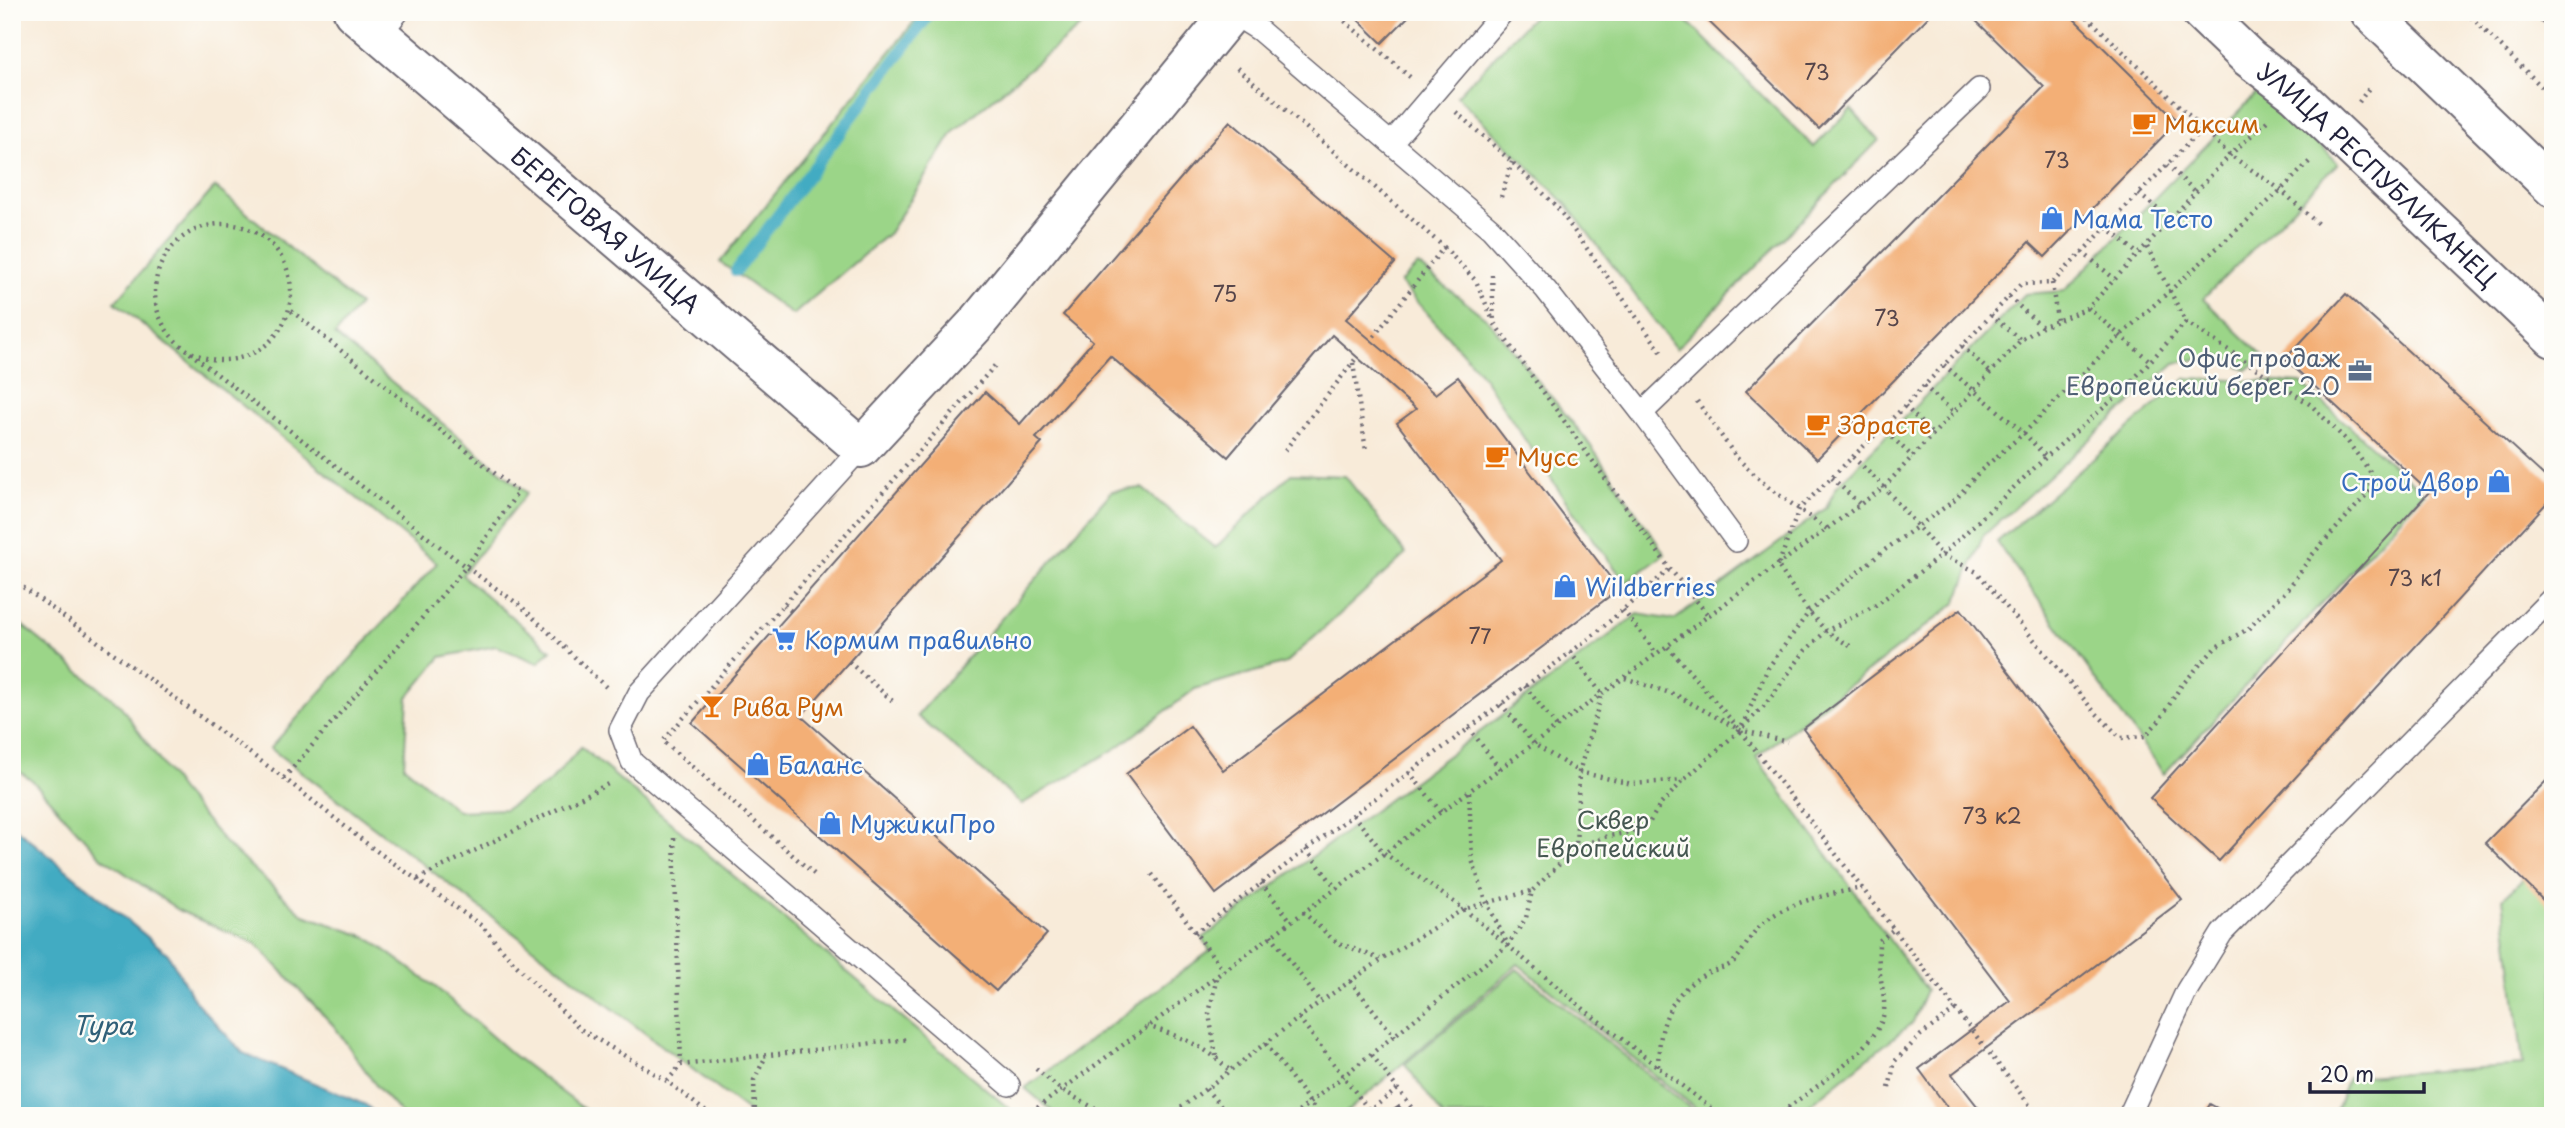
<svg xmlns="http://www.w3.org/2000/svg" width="2565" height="1128" font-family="'Playpen Sans',sans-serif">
	<rect width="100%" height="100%" fill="#fdfcf7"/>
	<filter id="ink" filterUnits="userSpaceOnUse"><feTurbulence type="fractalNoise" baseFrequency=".0143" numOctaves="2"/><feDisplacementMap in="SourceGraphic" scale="14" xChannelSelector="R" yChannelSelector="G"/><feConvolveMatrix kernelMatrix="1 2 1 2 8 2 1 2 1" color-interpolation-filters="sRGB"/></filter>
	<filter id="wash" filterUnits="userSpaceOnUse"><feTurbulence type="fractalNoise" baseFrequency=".00686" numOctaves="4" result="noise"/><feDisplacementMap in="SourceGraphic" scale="28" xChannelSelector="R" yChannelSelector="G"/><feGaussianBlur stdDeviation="1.57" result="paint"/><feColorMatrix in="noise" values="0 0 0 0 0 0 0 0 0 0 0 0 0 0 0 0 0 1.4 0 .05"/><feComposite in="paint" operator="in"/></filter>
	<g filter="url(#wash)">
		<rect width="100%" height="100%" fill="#f8ebd9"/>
		<!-- green -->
		<path fill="#9bd588" stroke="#5e7c62" stroke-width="2" d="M922,12H1098L954,131L889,233L793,315L720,262Z
			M1537,12H1678L1814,147L1851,109L1879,140L1676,349L1566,204L1457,96Z
			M2263,87L2338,163L2203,299L2263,356L2247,370L2219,356L2175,363L1983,536L1956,603L1756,757L1926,990L1913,1022L1796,1116H1705L1518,964L1342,1116H1058L1025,1088L1210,951L1203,938L1638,614L1674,620L1826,508L1837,486L2025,294L2064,291Z
			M215,187L359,305L335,335L527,493L462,575L551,650L538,663L496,646L441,657L408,697L404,766L458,811L505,809L550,782L581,747L1018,1116H754L270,748L437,563L115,302Z
			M1418,265L1487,319L1586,439L1665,554L1626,583L1572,510L1479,371L1400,283Z
			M2187,378L2301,383L2424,493L2164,774L1997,542Z
			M1291,474L1345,476L1406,554L1286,663L1195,689L1118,747L1022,804L917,716L1112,491L1142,488L1215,548Z
			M12,617L120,705L181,791L226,844L304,915L367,937L438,989L512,1054L593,1116H403L377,1087L334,1026L256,944L180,911L100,856L32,780L12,767Z
			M2537,866L2553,881V1116H2334L2348,1077L2523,1065L2503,898Z
			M1517,969L1700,1116H1443L1405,1064Z"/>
		<!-- water -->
		<path fill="#42abc2" stroke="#32667e" stroke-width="2" d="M12,825L168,954L195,1001L243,1053L366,1105L378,1116H12Z"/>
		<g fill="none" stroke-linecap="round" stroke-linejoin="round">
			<!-- stream -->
			<path stroke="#42abc2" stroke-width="12" d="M736,271L931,12"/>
		</g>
		<g id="blocks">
			<!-- building -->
			<path fill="#f3af76" d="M1350,12H1413L1382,43Z
				M1699,12H1933L1819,129Z
				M1967,12H2067L2178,121L2045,257L2029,242L1817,459L1746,391L2044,87Z
				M1230,121L1395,263L1346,319L1435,394L1458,377L1619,589L1216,894L1126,774L1190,726L1223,770L1501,560L1397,423L1416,409L1332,335L1228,457L1110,356L1036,438L1042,443L801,716L1047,934L996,991L692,723L985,392L1020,424L1093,341L1063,315Z
				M2346,294L2553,484V496L2219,861L2150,798L2429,492L2285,359Z
				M1961,609L2182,900L1952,1074L1985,1116H1944L1950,1111L1919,1069L2010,1001L1803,729Z
				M2553,774V910L2485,843Z
				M2210,1104L2231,1116H2203Z
				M1399,1106L1407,1116H1385Z"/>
		</g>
	</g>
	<g filter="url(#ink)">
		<use href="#blocks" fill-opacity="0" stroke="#6d6872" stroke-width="2"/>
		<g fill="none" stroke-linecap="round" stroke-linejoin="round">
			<!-- service casing -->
			<g stroke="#6d6872" stroke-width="24">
				<path id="service" d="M2546,12L2553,18
					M1232,13L1259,30L1491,229L1546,290L1642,413L1736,541
					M379,35L398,12
					M1392,142L1503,12
					M1642,413L1979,89
					M861,448L639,693L620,730L632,762L1009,1085
					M2129,1116L2187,990L2222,933L2553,597"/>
			</g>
			<!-- minor casing -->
			<g stroke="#6d6872" stroke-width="42">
				<g id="minor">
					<path id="s1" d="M353,12L861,448L977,323L1232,12"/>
					<path id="s2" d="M2201,12L2249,58L2296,94L2553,338"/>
				</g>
			</g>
			<!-- tertiary casing -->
			<g stroke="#6d6872" stroke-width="42">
				<path id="tertiary" d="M2370,12L2553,188"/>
			</g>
			<!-- path -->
			<path stroke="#6d6872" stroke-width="4.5" stroke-dasharray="2 5" stroke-linecap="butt" d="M1334,12L1410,77
				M2082,12L2230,155L2281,190L2318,224
				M2466,12L2553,98
				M1237,68L1444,247L1371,340
				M2359,102L2369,88
				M1456,112L1512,162L1557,207L1663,354
				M2167,165L2196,192
				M2139,194L2170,219
				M1501,197L1512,162
				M155 292a68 68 0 1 1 136 0a68 68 0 1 1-136 0Z
				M2107,227L2138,254
				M1444,247L1476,281L1492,318
				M2082,252L2115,279
				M1492,275L1494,323L1670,569L1709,616
				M2052,283L2057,320
				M2009,297L2042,327
				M2088,308L2150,361
				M1991,315L2021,340
				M1962,346L1992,374
				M190,353L466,567L521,606L607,688
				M1353,363L1366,451
				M1944,365L2024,433L2046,457
				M1924,386L1955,413
				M1697,401L1737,458L1768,487L1827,529
				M1905,406L1934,436
				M1882,428L1913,457
				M1285,450L1357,357
				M1853,457L1884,487L1942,555L1977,572L2093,710L2121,738L2145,736L2159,721L2181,686L2216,647L2248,629L2288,589L2312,555L2369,492L2371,473L2348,442L2311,405L2186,322L2146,245
				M1832,478L1861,505
				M12,579L284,778L371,847L482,926L514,963L580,1029L667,1081L711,1116
				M784,605L791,611
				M1623,610L1657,654
				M1850,646L1826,631L1809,612L1778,566L1799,509L1905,406L2021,284L2052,283L2203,128
				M1668,647L1740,730L2038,1116
				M1570,652L1602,694L1579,772L1576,848
				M849,662L896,704
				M1625,678L1676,695L1740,730L1787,742
				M1525,686L1557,727
				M1501,704L1534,744L1579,772L1632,784L1683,780
				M1742,726L1768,668L1809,612L1886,549L1955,500L1979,472L2024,433L2121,335L2281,190L2311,160
				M1469,728L1500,769
				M1409,772L1441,812
				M284,778L466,567L518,492L289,309
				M1469,792L1472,860L1487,903L1506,941
				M1353,815L1384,853L1464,909L1591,1015L1721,1116
				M674,838L681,1065
				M1306,849L1336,888
				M814,874L663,741L997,363
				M1152,874L1223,970
				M418,879L612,782
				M1261,883L1291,921
				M1303,912L1336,942L1380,959
				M1195,933L1595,634L1670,569
				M1271,935L1320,1002
				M1350,981L1395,1037
				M1299,1018L1369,1110
				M1147,1026C1181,1037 1205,1045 1230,1071
				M1266,1044L1320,1116
				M1372,1055L1418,1116
				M1216,1056L1209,1014L1217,976
				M1658,1066C1659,1025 1669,993 1707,973C1715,969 1726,968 1732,963C1743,954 1748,938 1758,928C1784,901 1827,895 1862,888
				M1036,1069L1060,1089L1108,1116
				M667,1081L681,1065L909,1039
				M1889,1088L1895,1061L1921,1035L1956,1009
				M1206,1089L1229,1116
				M1788,1107L1795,1116
				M755,1116L754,1080L766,1056
				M1026,1116L1884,487L2021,340L2042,327L2088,308L2230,155L2267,121
				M1170,1116L1320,1002L1381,960L1464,909L1531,891
				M1293,1116L1508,945L1526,918L1532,891L1576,848L1604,837L1631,832L1649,823L1660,805L1684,780L1740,730L1765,705L1805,651L1826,631L1876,605L1942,555L2046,457L2122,392L2186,322
				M1362,1116L1398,1089
				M1777,1116C1807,1091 1878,1051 1884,1012C1885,998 1882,987 1880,974C1878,963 1879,952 1879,941L1894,929"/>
			<!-- service -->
			<use href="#service" stroke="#fff" stroke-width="21"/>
			<!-- minor -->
			<use href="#minor" stroke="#fff" stroke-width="38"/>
			<!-- tertiary -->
			<use href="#tertiary" stroke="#fff" stroke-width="38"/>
		</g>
	</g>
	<!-- icons -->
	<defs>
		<g id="cafe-bare" transform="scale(1.89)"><path d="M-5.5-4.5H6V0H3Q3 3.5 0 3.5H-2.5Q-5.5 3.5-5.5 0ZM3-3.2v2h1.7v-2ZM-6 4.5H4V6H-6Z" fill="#e8710a" stroke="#fdfcf7" stroke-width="2.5" paint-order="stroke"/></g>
		<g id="shop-bare" transform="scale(1.89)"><path d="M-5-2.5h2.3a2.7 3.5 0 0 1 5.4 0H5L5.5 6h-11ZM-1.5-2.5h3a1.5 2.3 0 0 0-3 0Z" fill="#3f7fe0" stroke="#fdfcf7" stroke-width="2.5" paint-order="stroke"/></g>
		<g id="office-bare" transform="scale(1.89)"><path d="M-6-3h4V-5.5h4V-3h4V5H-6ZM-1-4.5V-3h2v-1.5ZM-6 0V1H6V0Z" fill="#5c6f8a" stroke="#fdfcf7" stroke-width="2.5" paint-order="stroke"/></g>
		<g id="supermarket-bare" transform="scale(1.89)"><path d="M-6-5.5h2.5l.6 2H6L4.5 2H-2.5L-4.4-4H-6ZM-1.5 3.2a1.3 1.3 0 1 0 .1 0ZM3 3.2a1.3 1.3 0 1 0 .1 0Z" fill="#3f7fe0" stroke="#fdfcf7" stroke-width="2.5" paint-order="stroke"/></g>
		<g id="bar-bare" transform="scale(1.89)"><path d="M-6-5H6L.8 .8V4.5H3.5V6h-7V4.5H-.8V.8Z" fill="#e8710a" stroke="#fdfcf7" stroke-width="2.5" paint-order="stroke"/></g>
	</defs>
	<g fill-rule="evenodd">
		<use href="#cafe-bare" x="2144" y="123"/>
		<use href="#shop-bare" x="2052" y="218"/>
		<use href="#office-bare" x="2360" y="371"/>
		<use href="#cafe-bare" x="1818" y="424"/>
		<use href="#cafe-bare" x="1497" y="456"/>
		<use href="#shop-bare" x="2499" y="481"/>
		<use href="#shop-bare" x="1565" y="586"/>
		<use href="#supermarket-bare" x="784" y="639"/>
		<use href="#bar-bare" x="712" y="706"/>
		<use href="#shop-bare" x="758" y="764"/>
		<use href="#shop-bare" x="830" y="823"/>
	</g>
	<g text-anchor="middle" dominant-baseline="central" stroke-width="5" stroke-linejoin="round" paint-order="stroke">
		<!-- number labels -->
		<g font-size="21" fill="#56454a">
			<text x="1817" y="71">73</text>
			<text x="2057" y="159">73</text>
			<text x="1225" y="293">75</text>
			<text x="1887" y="317">73</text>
			<text x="2415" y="577">73 к1</text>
			<text x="1480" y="635">77</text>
			<text x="1992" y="815">73 к2</text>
		</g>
		<!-- food labels -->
		<g font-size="24" fill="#c56008" stroke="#fdfcf7" text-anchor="start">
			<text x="2164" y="123">Максим</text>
			<text x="1838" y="424">Здрасте</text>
			<text x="1517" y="456">Мусс</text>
			<text x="732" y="706">Рива Рум</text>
		</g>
		<!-- street labels -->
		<g font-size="24" fill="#22223b" stroke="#fdfcf7">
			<text stroke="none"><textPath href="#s2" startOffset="240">УЛИЦА РЕСПУБЛИКАНЕЦ</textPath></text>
			<text stroke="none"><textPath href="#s1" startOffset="334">БЕРЕГОВАЯ УЛИЦА</textPath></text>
		</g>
		<!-- shop labels -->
		<g font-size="24" fill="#366cbe" stroke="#fdfcf7" text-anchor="start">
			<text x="2072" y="218">Мама Тесто</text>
			<text x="2479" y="481" text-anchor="end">Строй Двор</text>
			<text x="1585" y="586">Wildberries</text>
			<text x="804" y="639">Кормим правильно</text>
			<text x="778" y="764">Баланс</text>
			<text x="850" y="823">МужикиПро</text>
		</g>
		<!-- service labels -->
		<g font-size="24" fill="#4e5e75" stroke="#fdfcf7" text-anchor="end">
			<text x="2340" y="357">Офис продаж<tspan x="2340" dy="28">Европейский берег 2.0</tspan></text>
		</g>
		<!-- park labels -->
		<g font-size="24" fill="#465852" stroke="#fdfcf7">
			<text x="1613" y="819">Сквер<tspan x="1613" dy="28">Европейский</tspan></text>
		</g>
		<!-- water labels -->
		<g font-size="26" font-style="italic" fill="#306078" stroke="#fdfcf7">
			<text x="103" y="1024">Тура</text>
		</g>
	</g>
	<!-- margin -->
	<rect width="2565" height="1128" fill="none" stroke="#fdfcf7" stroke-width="42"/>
	<!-- scale -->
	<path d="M2310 1082v10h114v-10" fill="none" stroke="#22223b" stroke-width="3.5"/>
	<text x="2320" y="1082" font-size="21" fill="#22223b" stroke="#fdfcf7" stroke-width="5" paint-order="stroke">20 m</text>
</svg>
